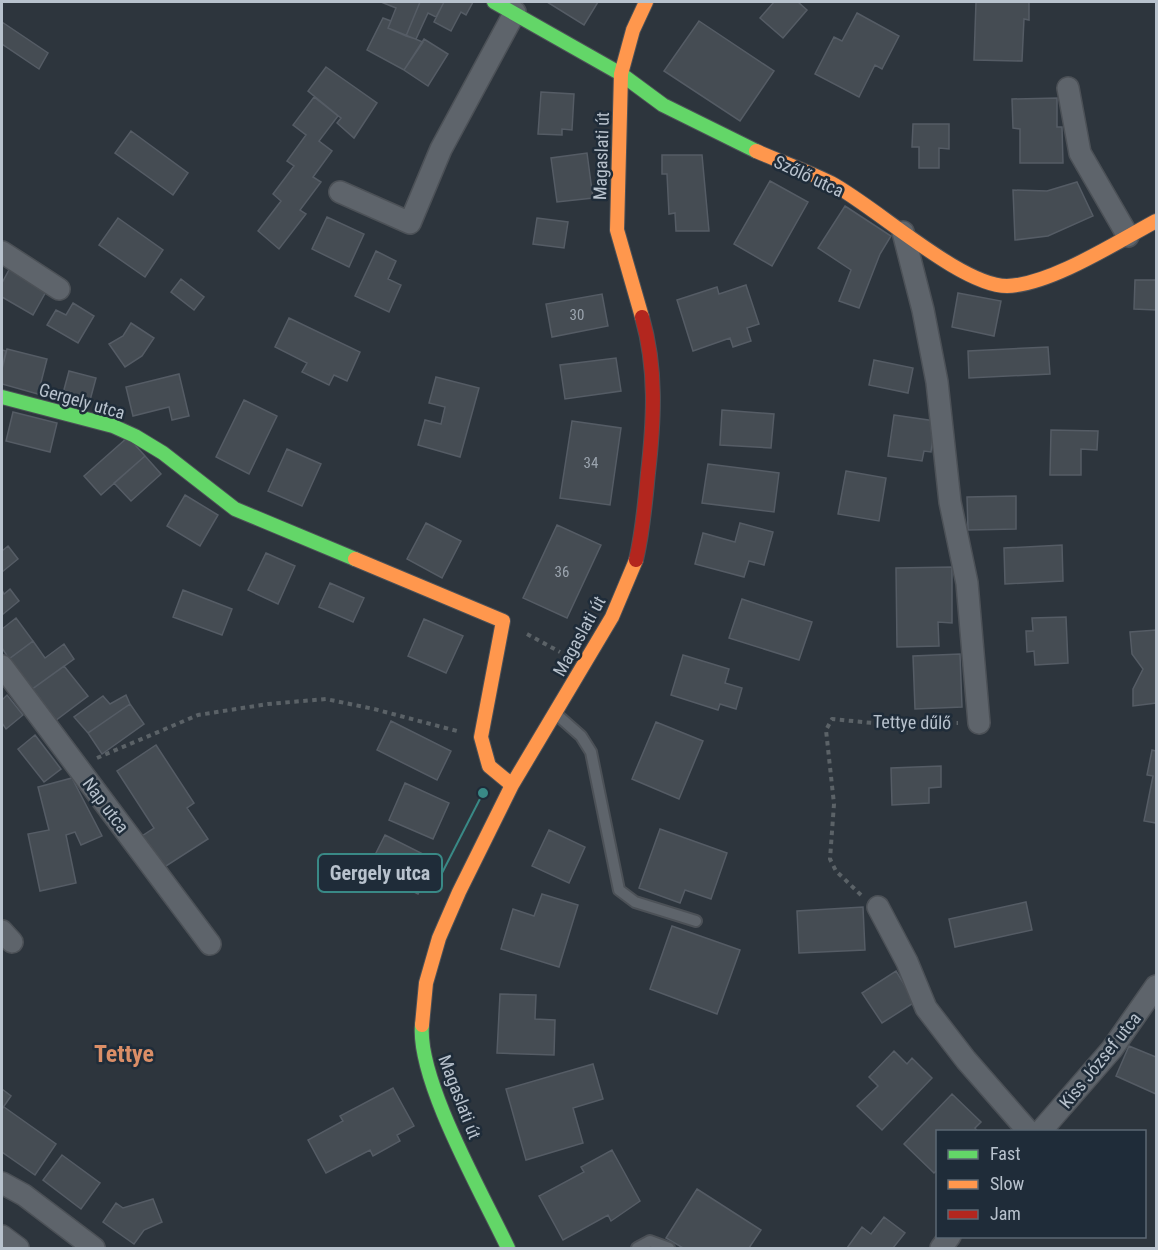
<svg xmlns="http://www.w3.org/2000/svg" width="1158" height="1250" font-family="'Roboto Condensed',sans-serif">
	<rect width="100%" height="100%" fill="#2d353d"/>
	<!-- building -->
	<path fill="#454c53" stroke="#555c65" stroke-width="1.5" d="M381,2H420L406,36L388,28L396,8Z
		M420,2H444L436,17L428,13L416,39L406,36Z
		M444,2H473L466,15L461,12L451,31L434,22Z
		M547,2H598L584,25Z
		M774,2H798L807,10L783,38L760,18Z
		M976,2H1029V20L1024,19L1022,61L974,60Z
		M857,13L899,36L882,69L875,65L859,97L815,74L834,37L842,41Z
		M383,18L391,21L388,28L423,42L404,70L367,50Z
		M699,21L774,71L740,121L664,71Z
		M2,22L48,53L39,69L2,44Z
		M424,39L448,54L428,86L404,70Z
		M326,67L377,103L354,138L337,123L341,118L308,91Z
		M541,92L574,94L572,130L562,129V135L538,134Z
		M314,97L338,116L319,141L332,151L313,177L321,182L300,210L306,214L279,249L258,231L281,201L273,194L294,166L287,161L306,135L293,125Z
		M1057,98V127H1062L1063,163H1020V129L1013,128L1012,99Z
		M913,124H949V149L939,148V168H919V147H912Z
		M131,131L188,173L173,195L115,153Z
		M587,153L593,198L557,202L551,158Z
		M662,155H702L709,231H676L675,213L669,214L667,174H662Z
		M770,181L808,202L772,266L734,244Z
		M1077,182L1093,216L1048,236L1015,240L1013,190L1047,191Z
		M845,206L891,236L880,254L859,308L839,301L851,270L818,248Z
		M327,217L364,234L349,267L312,249Z
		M118,218L163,250L145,277L99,245Z
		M537,218L568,222L564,248L533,244Z
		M376,251L396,261L388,279L401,285L389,312L355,296Z
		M11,266L48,288L33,315L2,297V283Z
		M181,279L204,297L194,310L171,292Z
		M1135,280H1156V310L1134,309Z
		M746,285L759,324L747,328L751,341L733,347L730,338L693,351L677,300L717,287L719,294Z
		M958,293L1001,301L994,336L952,327Z
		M602,294L608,326L552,337L546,304Z
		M73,303L94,316L78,343L47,325L56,310L66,315Z
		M289,318L360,352L347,381L334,375L329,385L302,372L307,363L275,347Z
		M131,323L154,338L142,356L125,367L109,344L123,336Z
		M1048,347L1050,374L969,378L968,351Z
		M7,349L47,359L38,394L2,384V369Z
		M2,350L6,351L2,369Z
		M616,358L621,391L565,399L560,365Z
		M874,360L913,368L908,393L869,385Z
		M69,371L96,378L89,404L62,397Z
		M179,374L189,416L172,420L169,407L133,416L126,387Z
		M436,377L479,388L460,457L418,445L425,420L441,424L445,407L429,403Z
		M244,400L277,416L249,474L216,457Z
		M722,410L774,414L771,448L720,445Z
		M13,412L57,423L50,452L6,441Z
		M894,415L935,421L931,452L924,451L922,461L888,456Z
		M572,421L621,428L610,505L560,498Z
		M1051,430L1098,431L1097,450L1081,449V475H1050Z
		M128,437L145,456L101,495L84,476Z
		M287,449L321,464L302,506L268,491Z
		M145,456L161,474L131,501L114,483Z
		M708,464L779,473L774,512L702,503Z
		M846,471L886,478L879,521L838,514Z
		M185,495L218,515L200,546L167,526Z
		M1016,496V529L968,530L967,497Z
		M426,523L461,541L442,578L407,559Z
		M740,523L773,532L764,565L749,561L744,577L695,564L703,533L735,542Z
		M557,525L601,545L567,618L523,598Z
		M1062,545L1063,581L1005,584L1004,548Z
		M8,546L18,559L2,572V551Z
		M266,553L295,566L278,604L248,590Z
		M952,567V623L938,622L939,646L897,647L896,568Z
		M330,583L364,598L353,622L319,607Z
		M10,589L19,601L2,615V590L4,594Z
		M183,590L232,609L222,635L173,617Z
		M742,599L812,622L799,660L729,638Z
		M1066,617L1068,663L1035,665L1034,651L1027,652L1026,631H1033L1032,618Z
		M16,618L33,641L9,659L2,648V629Z
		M424,619L463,636L446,673L408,656Z
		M1156,630V703L1133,706V689L1143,669L1132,654L1130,632Z
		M33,641L45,658L64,644L74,659L31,690L9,659Z
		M960,654L962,707L915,709L913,656Z
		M683,655L729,669L725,683L742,688L736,709L720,704L718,710L671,695Z
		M64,666L88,696L55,721L31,690Z
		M7,695L23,715L6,729L2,723V700Z
		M126,695L130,704L88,733L74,717L103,696L110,704Z
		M130,704L144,724L102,754L88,733Z
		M391,721L451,751L437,780L377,750Z
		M656,722L703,741L679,799L632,779Z
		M35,735L61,769L44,782L18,749Z
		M156,745L194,803L187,808L208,839L163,868L142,836L154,828L117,771Z
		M1152,750L1156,751V823L1144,821L1153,776L1147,775Z
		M941,766V787L929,788V803L892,805L891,768Z
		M72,778L102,836L81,845L75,832L66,835L76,883L40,891L28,834L49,830L38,787Z
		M405,783L449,803L433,839L389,820Z
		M660,829L727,853L711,899L685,890L680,903L639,888Z
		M549,830L585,847L569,883L532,866Z
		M385,835L435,860L418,894L368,869Z
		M542,894L578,905L559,967L501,949L513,909L534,916Z
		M1026,902L1032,930L955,947L949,919Z
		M863,907L865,950L799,953L797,911Z
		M672,926L740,950L717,1014L650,989Z
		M896,971L915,1002L882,1023L862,993Z
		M500,994L536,995L535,1019L555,1020L554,1055L497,1053Z
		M1129,1046L1156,1057V1094L1116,1076Z
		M894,1051L907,1064L912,1058L932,1078L882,1130L857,1106L878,1086L869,1077Z
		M593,1064L603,1099L573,1108L583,1143L526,1160L506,1089Z
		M393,1088L414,1126L397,1135L400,1141L373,1156L370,1150L326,1173L308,1140L343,1121L340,1116Z
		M2,1089L11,1096L2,1109Z
		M952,1094L981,1122L975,1128L978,1132H938V1169L934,1173L904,1144Z
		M4,1107L56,1144L35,1175L2,1152V1109Z
		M612,1150L640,1201L611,1221L608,1215L563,1240L539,1196L584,1172L581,1167Z
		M62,1155L100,1183L81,1209L43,1180Z
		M697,1189L761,1230L749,1248H683L666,1238Z
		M153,1199L162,1222L144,1230L134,1244L103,1222L116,1203L123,1208Z
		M884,1217L905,1233L893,1248H847L862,1227L871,1234Z"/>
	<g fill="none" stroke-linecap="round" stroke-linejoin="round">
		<!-- lane casing -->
		<g stroke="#4c5157" stroke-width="14">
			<path id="lane" d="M555,713L581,736L591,752L619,890L635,902L696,921
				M637,1248L650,1241L669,1248"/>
		</g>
		<!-- street casing -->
		<g stroke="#4c5157" stroke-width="24">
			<path id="street" d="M1068,88L1080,153L1128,236
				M340,192L410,223L441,149L515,12
				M903,232L923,310L937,382L950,502L967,583L979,723
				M2,252L59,289
				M2,666L210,944
				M878,907L907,962L926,1008L966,1060L1029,1132
				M2,931L12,942
				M1040,1132L1112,1049L1156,986
				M2,1183L24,1195L94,1248
				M2,1236L18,1248
				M941,1248L950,1236"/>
		</g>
		<!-- fast casing -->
		<g stroke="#4c5157" stroke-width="16">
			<path id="fast" d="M494,2L621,74L663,105L756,151
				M2,397L113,426L135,436L163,453L235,509L355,559
				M422,1025C417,1080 483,1195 508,1248"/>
		</g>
		<!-- slow casing -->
		<g stroke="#4c5157" stroke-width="16">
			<path id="slow" d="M756,151C781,162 807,171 831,183C876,207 961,286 1007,286C1050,285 1117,242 1156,221
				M642,317L617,230L621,74L633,30L646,2
				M355,559L503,621L481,737L489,766L512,785
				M422,1025L426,983L439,938L459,892L512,785L612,617L636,560"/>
		</g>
		<!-- jam casing -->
		<g stroke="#4c5157" stroke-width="16">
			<path id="jam" d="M636,560C643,531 645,503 648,473C654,420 657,369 642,317"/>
		</g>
		<!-- path -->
		<path stroke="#5b6267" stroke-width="4" stroke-dasharray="4.5 4.5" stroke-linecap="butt" d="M527,634L560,652
			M97,758L198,715L268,704L326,699L374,709L457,731
			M861,895L836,871L830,859L834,804L826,730L832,719L883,724L958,723"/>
		<!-- lane -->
		<use href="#lane" stroke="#5e646b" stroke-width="10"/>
		<!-- street -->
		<use href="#street" stroke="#5e646b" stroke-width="21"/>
		<!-- fast -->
		<use href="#fast" stroke="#63d668" stroke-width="14"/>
		<!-- slow -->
		<use href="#slow" stroke="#ff974d" stroke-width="14"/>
		<!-- jam -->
		<use href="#jam" stroke="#b3261e" stroke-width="14"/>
	</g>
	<g text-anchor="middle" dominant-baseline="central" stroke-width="5" stroke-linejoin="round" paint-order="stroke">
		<!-- number labels -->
		<g font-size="15" fill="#9ba4ae">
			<text x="577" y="315">30</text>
			<text x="591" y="463">34</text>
			<text x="562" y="572">36</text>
		</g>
		<!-- street labels -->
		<g font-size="18" fill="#b8c2cd" stroke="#1f2c39">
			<text transform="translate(601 156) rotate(-88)">Magaslati út</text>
			<text transform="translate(809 176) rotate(25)">Szőlő utca</text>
			<text transform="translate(82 401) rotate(16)">Gergely utca</text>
			<text transform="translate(579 636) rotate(-61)">Magaslati út</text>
			<text transform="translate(912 722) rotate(1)">Tettye dűlő</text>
			<text transform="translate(106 805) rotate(53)">Nap utca</text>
			<text transform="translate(1100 1060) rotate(-51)">Kiss József utca</text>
			<text transform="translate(460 1097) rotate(69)">Magaslati út</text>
		</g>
		<!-- district labels -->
		<g font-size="24" font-weight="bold" fill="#da8e67" stroke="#1f2c39">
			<text x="124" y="1054">Tettye</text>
		</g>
	</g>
	<!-- callouts -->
	<path fill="none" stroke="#398986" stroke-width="2" d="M483 793L442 873"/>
	<circle fill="#398986" stroke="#1f2c39" stroke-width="2" cx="483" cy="793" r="6"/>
	<rect fill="#1f2c39" stroke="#398986" stroke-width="2" x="318" y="854" width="124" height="38" rx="6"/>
	<g font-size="20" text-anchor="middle" font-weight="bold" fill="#b8c2cd">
		<text x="380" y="880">Gergely utca</text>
	</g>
	<!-- border -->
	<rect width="1158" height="1250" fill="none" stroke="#b8c2cd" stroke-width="6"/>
	<!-- legend -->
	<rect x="936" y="1130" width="210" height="108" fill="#1f2c39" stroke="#5c6874" stroke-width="1.5"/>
	<rect x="948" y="1150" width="30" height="9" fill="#63d668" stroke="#5c6874" stroke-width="1.5"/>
	<text x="990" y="1160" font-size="18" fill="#b8c2cd">Fast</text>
	<rect x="948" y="1180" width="30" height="9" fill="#ff974d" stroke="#5c6874" stroke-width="1.5"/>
	<text x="990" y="1190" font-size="18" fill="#b8c2cd">Slow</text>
	<rect x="948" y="1210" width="30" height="9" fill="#b3261e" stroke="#5c6874" stroke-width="1.5"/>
	<text x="990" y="1220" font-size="18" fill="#b8c2cd">Jam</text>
</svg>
